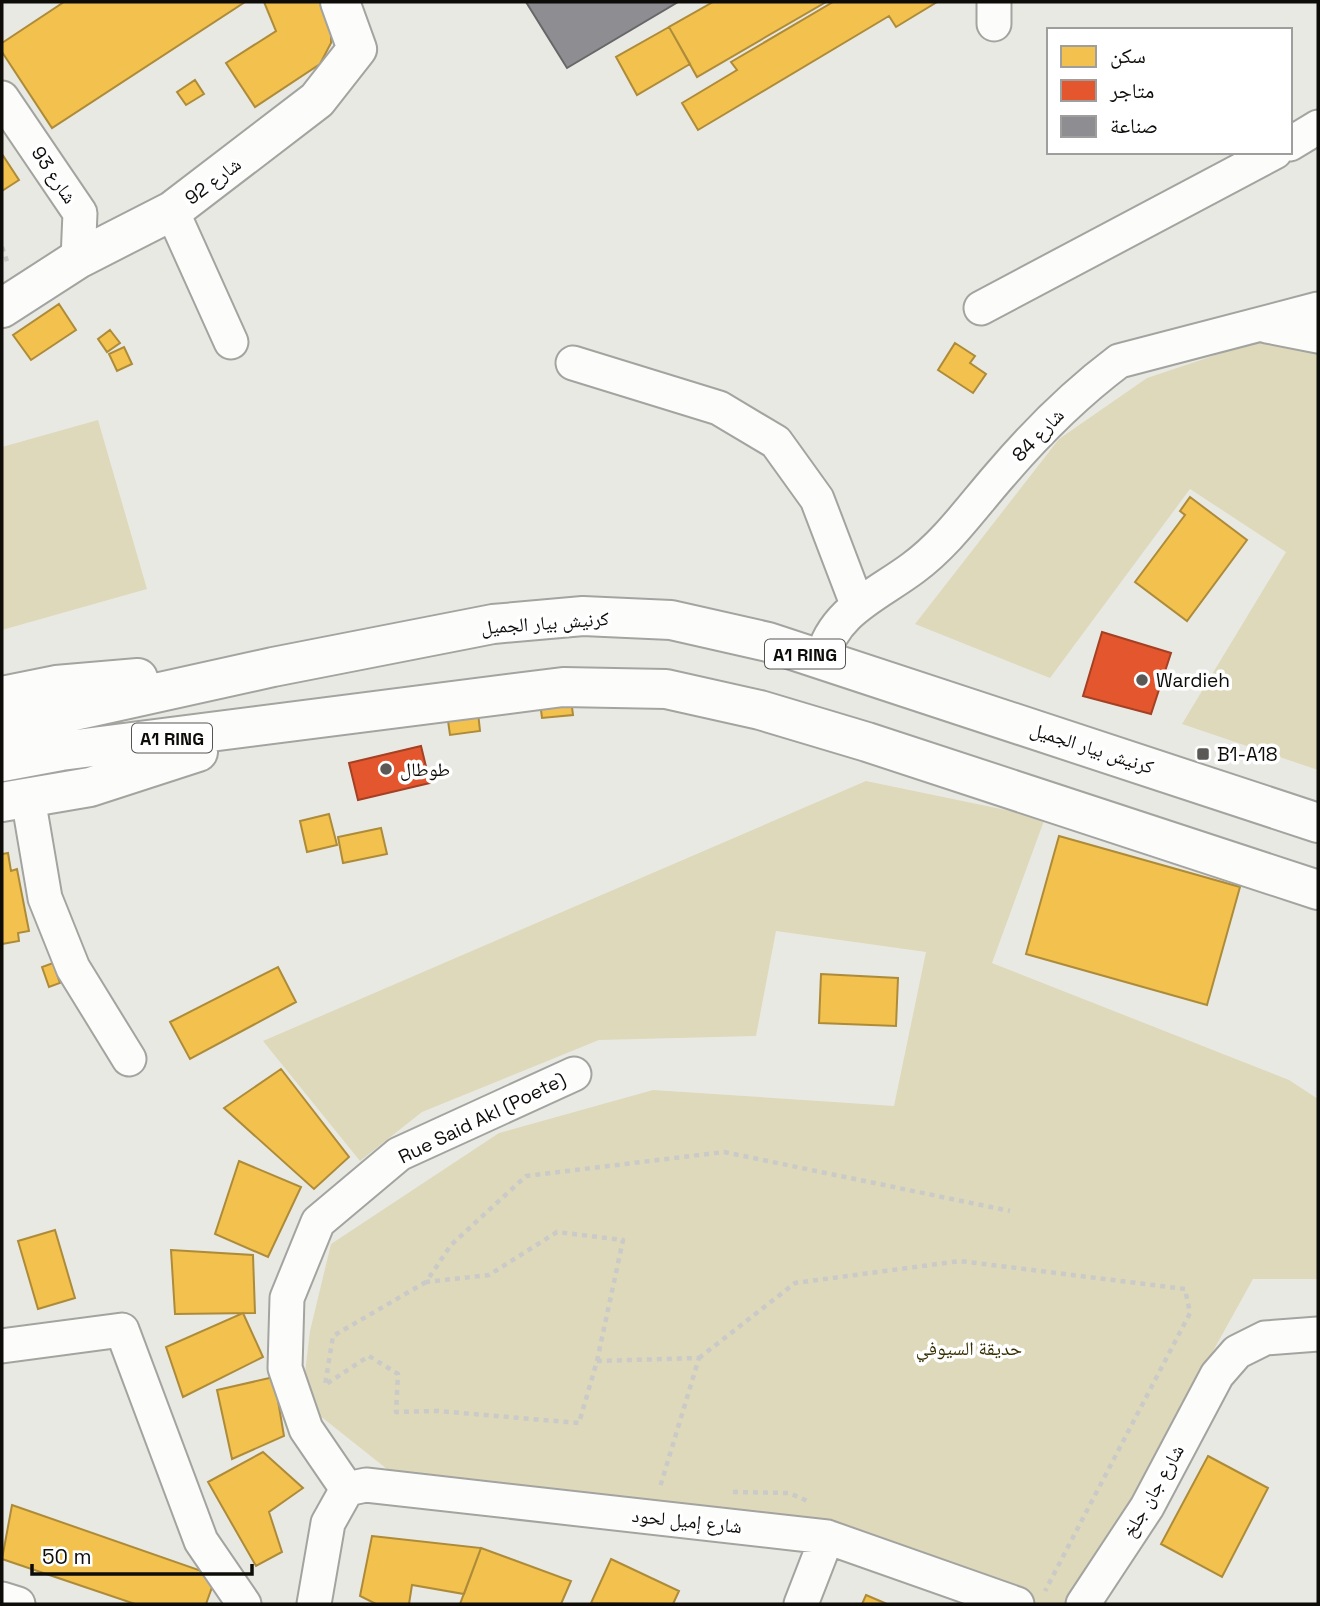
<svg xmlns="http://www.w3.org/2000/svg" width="1320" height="1606" font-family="'Space Grotesk','Noto Naskh Arabic',sans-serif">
	<rect width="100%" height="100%" fill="#e9e9e4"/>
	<!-- green -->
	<path fill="#ded9ba" d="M1318,321V770L1182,724L1286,552L1190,489L1050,678L915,624L1059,439L1147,378Z
		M98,420L147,589L2,630V447Z
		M866,781L1045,818L992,963L1289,1080L1318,1099V1279H1253L1073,1604H1037L816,1518L392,1473L319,1415L304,1381L310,1331L331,1244L499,1133L653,1090L894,1106L926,952L776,931L756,1036L599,1040L422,1112L360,1161L263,1041Z"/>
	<!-- homes -->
	<path fill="#f2c14e" stroke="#ad8b39" stroke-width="2" d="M64,2H245L52,128L2,52V43Z
		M264,2H323L331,21V43L320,64L255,107L226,63L276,31Z
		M713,2H826L697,77L669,27Z
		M833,2H937L896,27L889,16L698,130L682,103L737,70L731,62Z
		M669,27L690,64L637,95L616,57Z
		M195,80L204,94L186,105L177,92Z
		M2,154L19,180L2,191Z
		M59,304L76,330L31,360L13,335Z
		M110,330L120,343L107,352L98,339Z
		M955,343L975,356L970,363L986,374L973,393L938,370Z
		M124,347L132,364L117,371L109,354Z
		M1190,497L1247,540L1187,621L1135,582L1185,515L1180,511Z
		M570,691L573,715L542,718L539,695Z
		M477,703L480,731L450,735L446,707Z
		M329,814L337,845L307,852L300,821Z
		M381,828L387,854L343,863L338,837Z
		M1059,836L1240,887L1207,1005L1026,954Z
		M8,853L11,871L17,869L29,931L18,933L19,941L2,944V854Z
		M53,963L60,983L49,987L42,967Z
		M278,967L296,1002L190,1059L170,1022Z
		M821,974L898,978L896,1026L819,1023Z
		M281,1069L349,1157L314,1189L224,1108Z
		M239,1161L301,1187L268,1257L215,1234Z
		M55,1230L75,1298L38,1309L18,1241Z
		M171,1250L253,1255L255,1313L175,1314Z
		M243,1313L263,1357L183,1397L166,1347Z
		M274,1377L284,1436L232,1459L217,1390Z
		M263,1452L303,1488L269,1512L282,1552L256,1566L208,1482Z
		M1208,1456L1268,1488L1222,1577L1161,1544Z
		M12,1505L216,1576L206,1604H135L2,1559Z
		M372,1536L481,1548L464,1594L412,1585L409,1604H376L360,1596Z
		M481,1548L571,1581L561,1604H460Z
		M611,1559L679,1591L673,1604L591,1603Z
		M866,1595L887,1604H862Z"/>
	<!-- shops -->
	<path fill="#e4572e" stroke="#a44023" stroke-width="2" d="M1102,632L1171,653L1151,714L1083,696Z
		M421,746L430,783L358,800L349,763Z"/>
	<!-- industry -->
	<path fill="#8d8d92" stroke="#676669" stroke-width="2" d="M526,2H678L567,68Z"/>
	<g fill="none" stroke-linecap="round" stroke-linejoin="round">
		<!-- minor casing -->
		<g stroke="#a3a3a0" stroke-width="37">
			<path id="minor" d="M994,2V24
				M2,98L80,213L78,259
				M1290,144L1318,127
				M172,211L231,342
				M981,308L1275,152
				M1267,326L1318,336
				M573,363L719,408L776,442L817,499L857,604
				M822,659C833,611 877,595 913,568C947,543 972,507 1000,475C1035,434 1075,394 1119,361L1318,309
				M28,798L45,898L73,968L129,1059
				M2,1346L122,1330L201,1541L244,1604
				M347,1489L366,1485L827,1537L1017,1604
				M347,1489L306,1429L285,1368L287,1298L318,1222L399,1154L574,1074
				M2,1599L18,1604
				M314,1604L328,1523L347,1489
				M801,1604L827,1537
				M1083,1604L1147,1507L1217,1375L1237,1352L1265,1338L1318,1334"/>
		</g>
		<!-- major casing -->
		<g stroke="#a3a3a0" stroke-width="42">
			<path id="major" d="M2,308L78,259L172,211L317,100L357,49L340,2"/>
		</g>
		<!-- highway casing -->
		<g stroke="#a3a3a0" stroke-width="42">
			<path id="highway" d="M2,696L56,685L138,678
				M2,727L273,667L493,624L583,616L671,620L768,642L1318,823
				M2,762L61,751L563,687L666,689L760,710L867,742L1318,890
				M2,802L90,787L198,752"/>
		</g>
		<!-- path -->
		<path stroke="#cacac8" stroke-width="4.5" stroke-dasharray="5 5" stroke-linecap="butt" d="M2,247L8,264
			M426,1282L333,1336L325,1385L369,1356L398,1374L396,1412L438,1411L579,1423L597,1361L699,1358L660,1487
			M699,1358L795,1283L960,1261L1185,1289L1190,1313L1045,1591
			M597,1361L623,1240L557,1232L489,1275L426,1282L451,1245L526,1176L724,1152L1010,1211
			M733,1492L789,1493L810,1502"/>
		<!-- minor -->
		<use href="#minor" stroke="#fcfcfb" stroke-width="33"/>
		<!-- major -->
		<use href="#major" stroke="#fcfcfb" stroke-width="38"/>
		<!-- highway -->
		<use href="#highway" stroke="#fcfcfb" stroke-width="38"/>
	</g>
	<!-- markers -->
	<g fill="#5a5956" stroke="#fff" stroke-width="2.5">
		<circle cx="1142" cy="680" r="7"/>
		<rect x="1196" y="747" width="14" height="14" rx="3.5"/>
		<circle cx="386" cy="769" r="7"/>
	</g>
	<g text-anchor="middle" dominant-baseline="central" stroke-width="7" stroke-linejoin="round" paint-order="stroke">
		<!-- shield labels -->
		<g fill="#fff" stroke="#565553" stroke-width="2">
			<rect x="765" y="639.5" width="80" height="29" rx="5"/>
			<rect x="132" y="723.5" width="80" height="29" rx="5"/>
		</g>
		<g font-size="18" font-weight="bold" fill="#0d0c09">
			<text x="805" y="654">A1 RING</text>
			<text x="172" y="738">A1 RING</text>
		</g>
		<!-- street labels -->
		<g font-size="19" fill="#0d0c09" stroke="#fff">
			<text transform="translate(54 175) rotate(56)">شارع 93</text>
			<text transform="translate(213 181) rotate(-37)">شارع 92</text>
			<text transform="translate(1038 435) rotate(-46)">شارع 84</text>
			<text transform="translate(545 623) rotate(-4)">كرنيش بيار الجميل</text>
			<text transform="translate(1092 748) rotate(18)">كرنيش بيار الجميل</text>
			<text transform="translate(482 1118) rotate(-26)">Rue Said Akl (Poete)</text>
			<text transform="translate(1153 1491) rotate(-60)">شارع جان جلخ</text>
			<text transform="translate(687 1521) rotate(6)">شارع إميل لحود</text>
		</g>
		<!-- poi labels -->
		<g font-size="19" fill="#0d0c09" stroke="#fff" text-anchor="start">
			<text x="1156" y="680">Wardieh</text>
			<text x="1217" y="754">B1-A18</text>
			<text x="400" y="769">طوطال</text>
		</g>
		<!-- park labels -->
		<g font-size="19" fill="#362e00" stroke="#fff">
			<text x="969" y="1348">حديقة السيوفي</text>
		</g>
	</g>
	<!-- border -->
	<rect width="1320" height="1606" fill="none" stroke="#0d0c09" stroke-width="7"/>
	<!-- legend -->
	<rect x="1047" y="28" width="245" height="126" fill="#ffffff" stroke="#9e9e9d" stroke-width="2"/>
	<rect x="1061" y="46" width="35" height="21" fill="#f2c14e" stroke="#9e9e9d" stroke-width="2"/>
	<text x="1110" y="63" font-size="21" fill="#0d0c09">سكن</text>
	<rect x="1061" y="80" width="35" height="21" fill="#e4572e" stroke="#9e9e9d" stroke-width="2"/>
	<text x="1110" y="98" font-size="21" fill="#0d0c09">متاجر</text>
	<rect x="1061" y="116" width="35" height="21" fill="#8d8d92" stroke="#9e9e9d" stroke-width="2"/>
	<text x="1110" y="133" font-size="21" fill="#0d0c09">صناعة</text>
	<!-- scale -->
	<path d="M32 1564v10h220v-10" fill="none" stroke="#0d0c09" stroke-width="3.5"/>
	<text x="42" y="1564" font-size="21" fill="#0d0c09" stroke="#ffffff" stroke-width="5" paint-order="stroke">50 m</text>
</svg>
